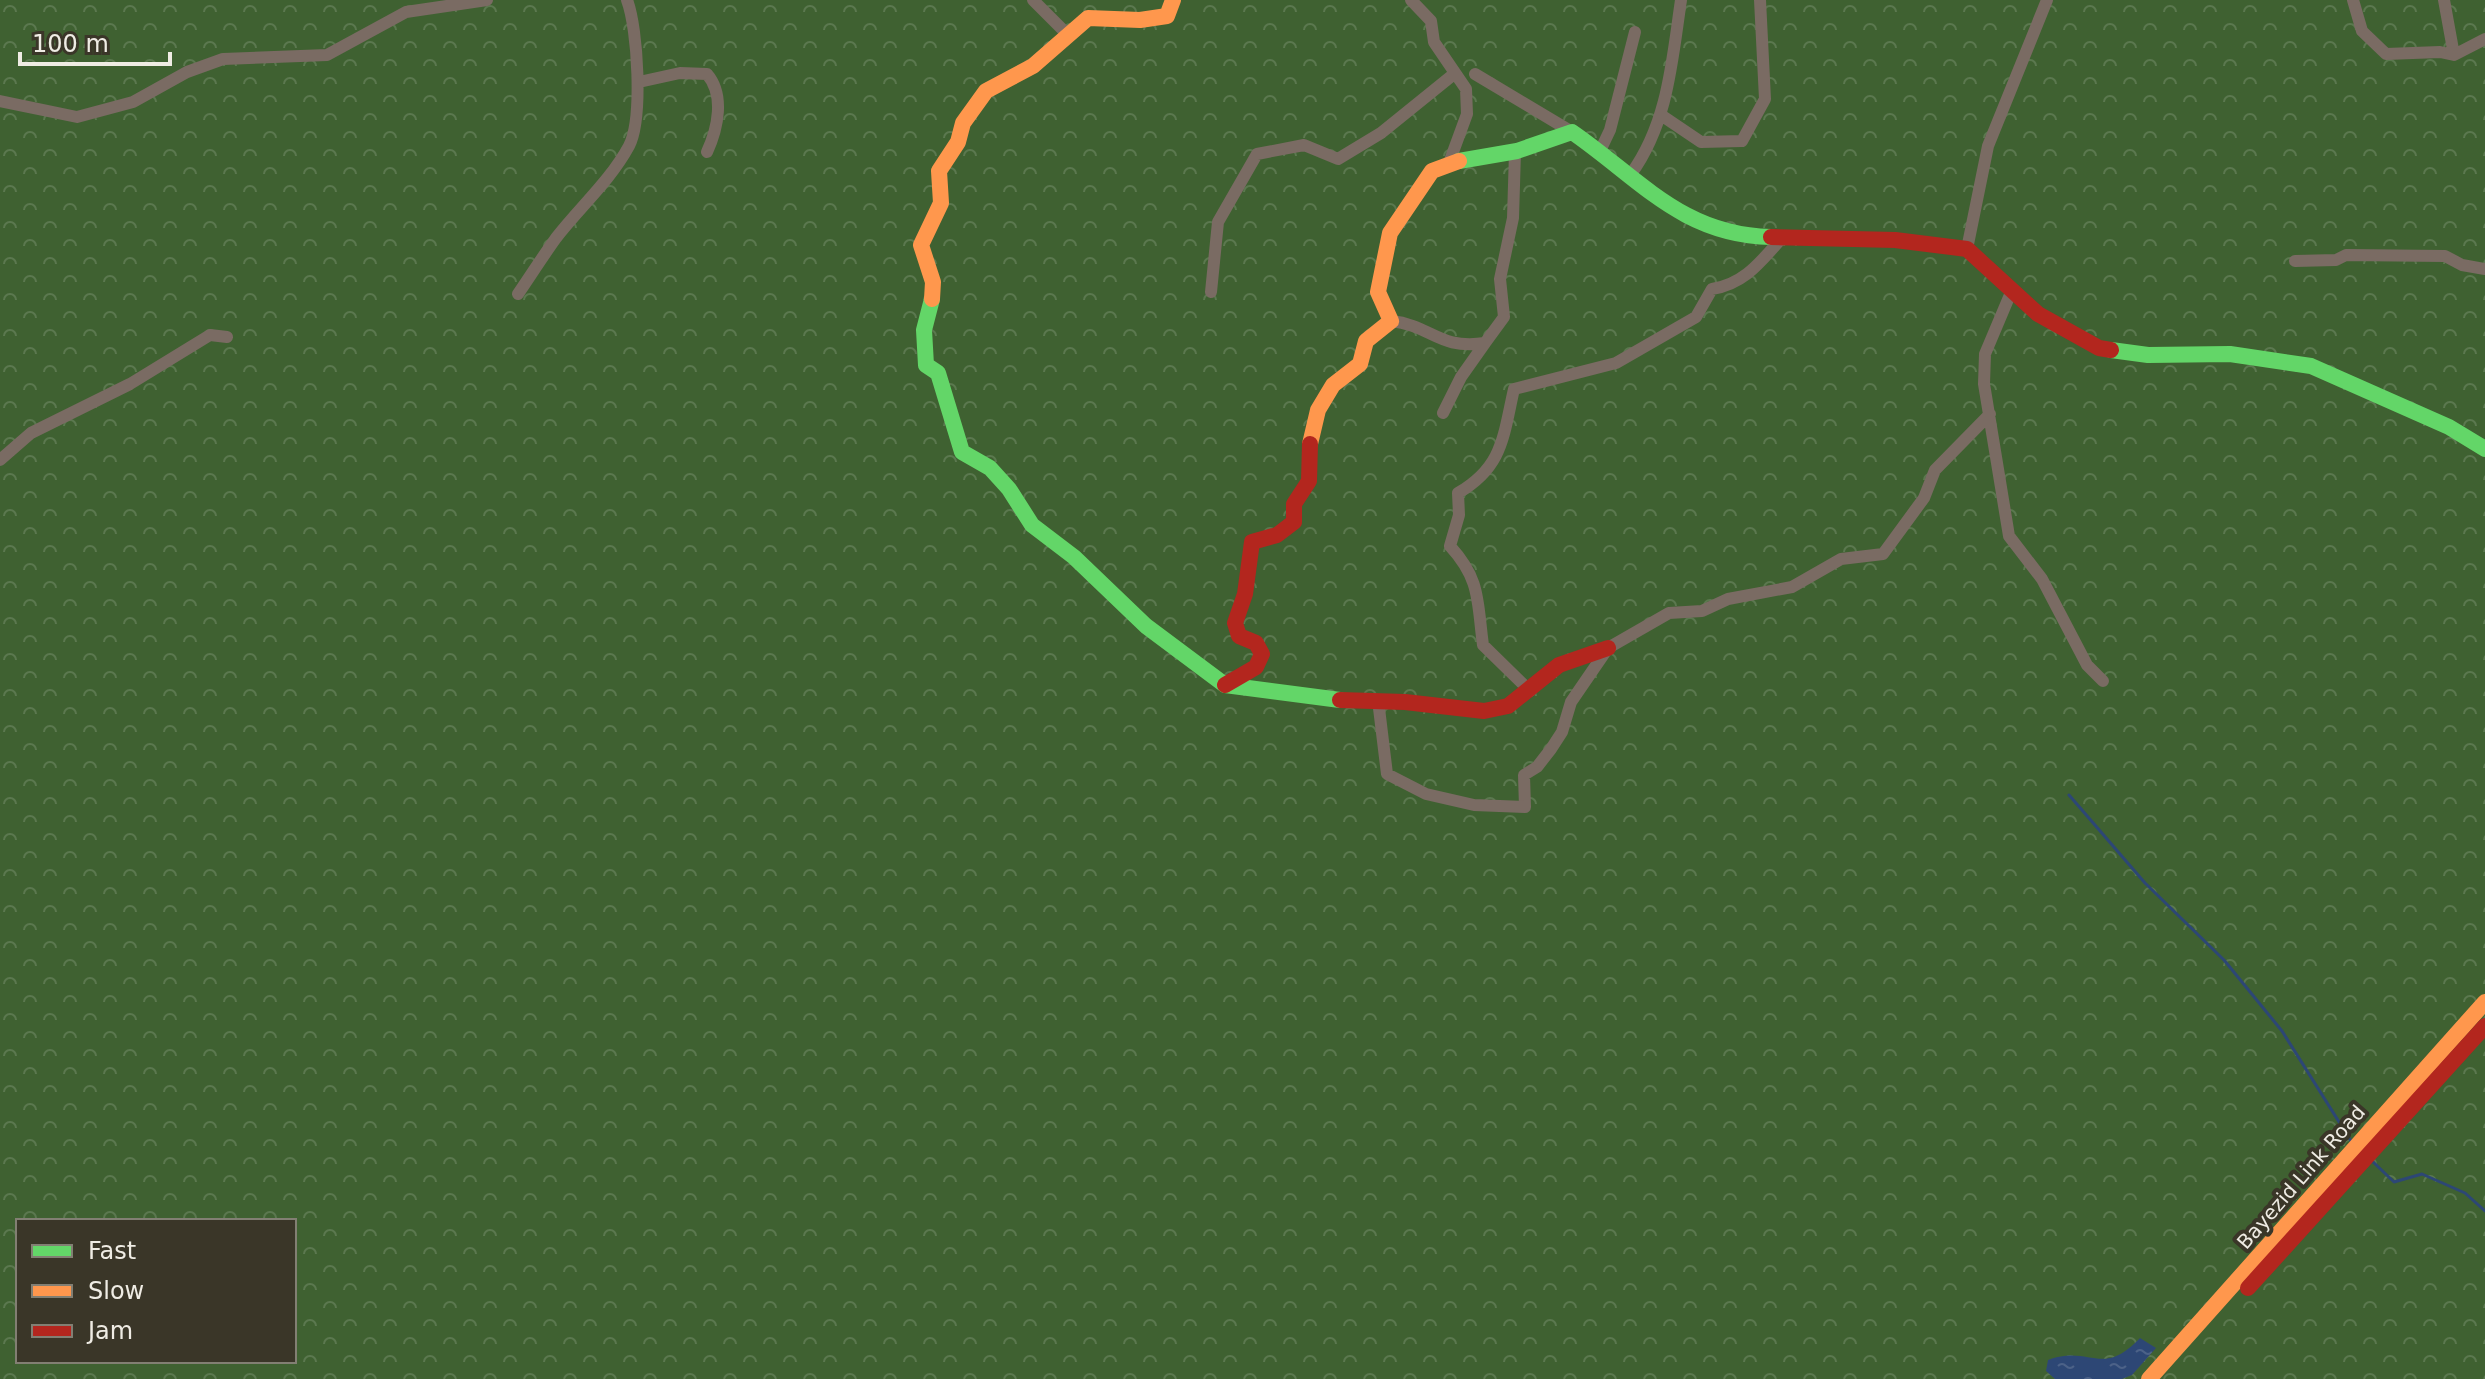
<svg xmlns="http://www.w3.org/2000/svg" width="2485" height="1379" font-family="'DejaVu Sans',sans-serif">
	<defs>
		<pattern id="forest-crowns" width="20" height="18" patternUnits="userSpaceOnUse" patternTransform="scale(2)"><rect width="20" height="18" fill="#3f6131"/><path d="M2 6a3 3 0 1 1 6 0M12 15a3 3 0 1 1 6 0" fill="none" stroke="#5b784f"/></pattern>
		<pattern id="water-ripples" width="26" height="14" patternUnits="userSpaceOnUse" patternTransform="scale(2)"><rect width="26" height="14" fill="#2d4775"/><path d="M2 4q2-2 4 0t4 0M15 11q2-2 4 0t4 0" fill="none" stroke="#4c6288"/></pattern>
	</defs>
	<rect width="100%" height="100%" fill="#36342c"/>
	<!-- forest -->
	<path fill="url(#forest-crowns)" fill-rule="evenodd" d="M0,0H2485V1379H0ZM18,1221H294V1361H18Z"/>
	<!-- water -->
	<path fill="url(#water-ripples)" d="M2140,1338L2156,1348L2132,1375L2122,1379H2055L2046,1371L2048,1360C2091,1344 2101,1379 2140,1338Z"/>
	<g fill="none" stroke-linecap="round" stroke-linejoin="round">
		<!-- stream -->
		<path stroke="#2d4775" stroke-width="3" d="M2069,795L2145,883L2224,960L2282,1031L2351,1141
			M2371,1160L2394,1182L2422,1174L2465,1193L2485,1211"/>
		<!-- street -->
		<path stroke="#7a6b63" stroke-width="12" d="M1033,0L1068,35
			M1411,0L1431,21L1434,42L1466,89L1467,114L1449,163
			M2353,0L2362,31L2386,54L2440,52L2454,55
			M2444,0L2454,55L2485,39
			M1475,74L1572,132
			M639,82L680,73L707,74C725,95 718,128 707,152
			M0,101L77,117L133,102L187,72L223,59L327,55L406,12L487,0
			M1661,115L1701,142L1742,141L1765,99L1760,0
			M1600,151L1610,130L1635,32
			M1631,174C1668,123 1672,61 1681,0
			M1967,249L1988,146L2047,0
			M2295,261L2336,260L2346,255L2445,256L2462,265L2485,269
			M2012,290L1985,354L1984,384L2009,536L2042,579L2087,665L2103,681
			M1211,292L1218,222L1257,154L1304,145L1338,159L1381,133L1454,74
			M518,294C531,275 543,256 556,238C580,207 610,181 629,146C643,119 638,29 627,0
			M1391,321C1431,325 1438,350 1485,343L1504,317L1500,279L1513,218L1515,152
			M1443,413L1461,377L1485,343
			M0,460L31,433L130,384L210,335L227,337
			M1530,691L1483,645C1477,601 1481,580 1450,546L1459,515L1458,493C1503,467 1503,437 1514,389L1616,363L1696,317L1712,289C1745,284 1761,261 1782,238
			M1378,700L1387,774L1426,794L1474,805L1525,807L1524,775L1537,767L1551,749L1562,732L1571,702L1608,648L1669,613L1702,611L1728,599L1792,587L1841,559L1883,554L1924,498L1935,470L1990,414"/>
		<!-- fast -->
		<path stroke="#63d668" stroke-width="16" d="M1459,161L1517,151L1572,132C1640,179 1682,235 1771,237
			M932,299L924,330L926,365L938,373L962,452L990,468L1009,489L1032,525L1074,557L1146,626L1225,685L1340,700
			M2111,350L2148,355L2230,354L2311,366L2449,427L2485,449"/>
		<!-- slow -->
		<path stroke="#ff974d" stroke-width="16" d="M932,299L933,282L921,245L941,203L939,171L958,142L963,123L986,91L1033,66L1088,18L1140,20L1167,16L1173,0
			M1310,444L1318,410L1333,385L1360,364L1366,341L1391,321L1378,292L1390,233L1432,171L1459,161
			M2149,1379L2485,1002"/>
		<!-- jam -->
		<path stroke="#b3261e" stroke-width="16" d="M1771,237L1895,240L1967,249L2038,314L2099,348L2111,350
			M1225,685L1256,667L1262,654L1256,643L1239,636L1235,623L1245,594L1252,542L1277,535L1294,522V504L1309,481L1310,444
			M1340,700L1405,702L1484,711L1508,706L1559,665L1608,648
			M2248,1288L2485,1026"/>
	</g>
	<g text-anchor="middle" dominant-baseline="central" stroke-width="8" stroke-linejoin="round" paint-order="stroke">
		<!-- street labels -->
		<g font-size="20" fill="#efece4" stroke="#3a3628">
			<text transform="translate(2301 1177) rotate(-49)">Bayezid Link Road</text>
		</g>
	</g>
	<!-- legend -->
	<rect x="16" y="1219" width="280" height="144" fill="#3a3628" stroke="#827f73" stroke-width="2"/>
	<rect x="32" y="1245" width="40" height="12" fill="#63d668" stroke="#827f73" stroke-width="2"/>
	<text x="88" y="1259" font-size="24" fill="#efece4">Fast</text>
	<rect x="32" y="1285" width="40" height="12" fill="#ff974d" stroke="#827f73" stroke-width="2"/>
	<text x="88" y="1299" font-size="24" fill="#efece4">Slow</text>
	<rect x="32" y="1325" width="40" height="12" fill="#b3261e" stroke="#827f73" stroke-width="2"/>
	<text x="88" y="1339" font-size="24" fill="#efece4">Jam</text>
	<!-- scale -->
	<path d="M20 52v12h150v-12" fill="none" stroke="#efece4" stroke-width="4"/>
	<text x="32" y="52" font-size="24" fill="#efece4" stroke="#3a3628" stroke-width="6" paint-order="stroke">100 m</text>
</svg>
